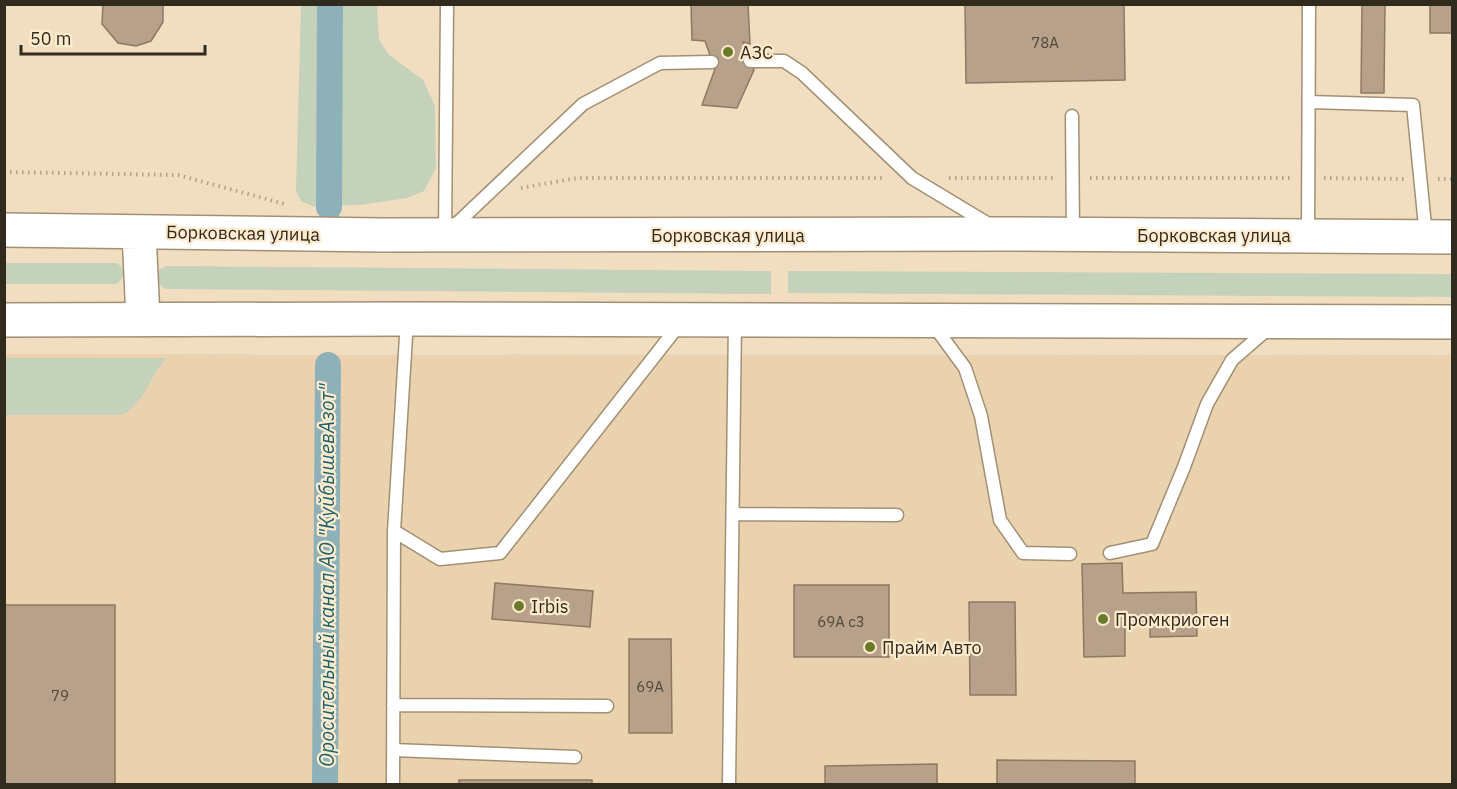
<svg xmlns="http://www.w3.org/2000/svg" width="1457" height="789" font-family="'IBM Plex Sans',sans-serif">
	<rect width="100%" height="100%" fill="#f1ddbf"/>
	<!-- built -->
	<path fill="#e9d2ad" d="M5,354L1452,355V784H5Z"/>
	<!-- green -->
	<path fill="#c4d2bb" d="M301,5H377L379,39L388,54L423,80L435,106L436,168L424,191L407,198L360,205L312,206L301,201L296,191Z
		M5,263H117C126,270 125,277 117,284H5Z
		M166,266L771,271V294L166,289C158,284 156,279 159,270Z
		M788,271L1452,274V297L788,293Z
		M5,358H167C149,376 145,403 122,415H5Z"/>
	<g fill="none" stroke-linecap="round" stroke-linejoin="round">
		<!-- canal -->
		<path stroke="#8eb1b9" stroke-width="26" d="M329,207L330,4
			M325,784L328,365"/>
	</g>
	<!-- building -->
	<path fill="#b7a18b" stroke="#907860" stroke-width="1.5" d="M103,4H163V22L151,41L136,46L118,43L102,24Z
		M691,4H748L750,44L743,42L754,70L737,108L702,105L715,69L705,41L692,40Z
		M965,4H1124L1125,80L966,83Z
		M1362,4H1385L1384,93H1361Z
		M1430,4H1452V33H1430Z
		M1122,563L1123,593L1196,592L1197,636L1150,637V622H1125V656L1084,657L1082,564Z
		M495,583L593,591L590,627L492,619Z
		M794,585H889V657H794Z
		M969,602H1015L1016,695H970Z
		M4,605H115V784H4Z
		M629,639H671L672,733H629Z
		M997,760L1135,761V784H997Z
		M937,764V784H825V766Z
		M459,780H592V784H459Z"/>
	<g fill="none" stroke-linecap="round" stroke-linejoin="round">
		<!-- service casing -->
		<g stroke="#a29074" stroke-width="15">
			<path id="service" d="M750,61H784L802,73L912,178L990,225
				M1309,102L1413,105L1426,236
				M1072,116L1073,234
				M450,230L583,104L660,63L712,62
				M445,234L447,4
				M1308,234L1309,4
				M932,323L965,368L981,416L1000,520L1023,553L1070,554
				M733,514L897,515
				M394,531L440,559L500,553L679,325
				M1110,553L1152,544L1184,467L1207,404L1232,360L1269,328
				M393,705L607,706
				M393,750L575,757
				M393,784L394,531L407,320
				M729,784L735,321"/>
		</g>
		<!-- secondary casing -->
		<g stroke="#a29074" stroke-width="36">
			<path id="secondary" d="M4,230L382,235L1005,234L1452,237
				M139,232L143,319
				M4,320L407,319L1452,322"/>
		</g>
		<!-- path -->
		<path stroke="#b1a28a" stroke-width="4" stroke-dasharray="1.5 4.5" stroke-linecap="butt" d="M4,172L178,175L285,204
			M949,178H1056
			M1090,178H1293
			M1324,178L1404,179
			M1438,179H1452
			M521,188L577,178H885"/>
		<!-- service -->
		<use href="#service" stroke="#fff" stroke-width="12"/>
		<!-- secondary -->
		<use href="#secondary" stroke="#fff" stroke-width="33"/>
	</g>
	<!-- markers -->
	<g fill="#687b2b" stroke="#feeacc" stroke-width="2">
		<circle cx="728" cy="52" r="6"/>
		<circle cx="519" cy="606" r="6"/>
		<circle cx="1103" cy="619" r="6"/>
		<circle cx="870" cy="647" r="6"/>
	</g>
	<g text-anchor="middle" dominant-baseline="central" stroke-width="4.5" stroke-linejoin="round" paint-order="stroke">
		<!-- number labels -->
		<g font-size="15" fill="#524839">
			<text x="1045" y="42">78А</text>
			<text x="841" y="621">69А с3</text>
			<text x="650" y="686">69А</text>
			<text x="60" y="695">79</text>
		</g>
		<!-- poi labels -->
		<g font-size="18" fill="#312a1e" stroke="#feeacc" text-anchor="start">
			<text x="740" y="52">АЗС</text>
			<text x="531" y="606">Irbis</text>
			<text x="1115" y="619">Промкриоген</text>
			<text x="882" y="647">Прайм Авто</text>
		</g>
		<!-- street labels -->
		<g font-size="18" fill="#312a1e" stroke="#feeacc">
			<text transform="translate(243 233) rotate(1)">Борковская улица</text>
			<text x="728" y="235">Борковская улица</text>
			<text x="1214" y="235">Борковская улица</text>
		</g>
		<!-- water labels -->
		<g font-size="20" font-style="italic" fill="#1b626e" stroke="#feeacc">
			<text transform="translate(326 575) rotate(-90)">Оросительный канал АО "КуйбышевАзот"</text>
		</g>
	</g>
	<!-- border -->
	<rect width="1457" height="789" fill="none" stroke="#312a1e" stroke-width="12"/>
	<!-- scale -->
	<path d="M21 45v9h184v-9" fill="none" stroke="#312a1e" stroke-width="3"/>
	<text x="30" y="45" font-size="18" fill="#312a1e" stroke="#feeacc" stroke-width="4.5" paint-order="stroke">50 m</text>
</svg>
